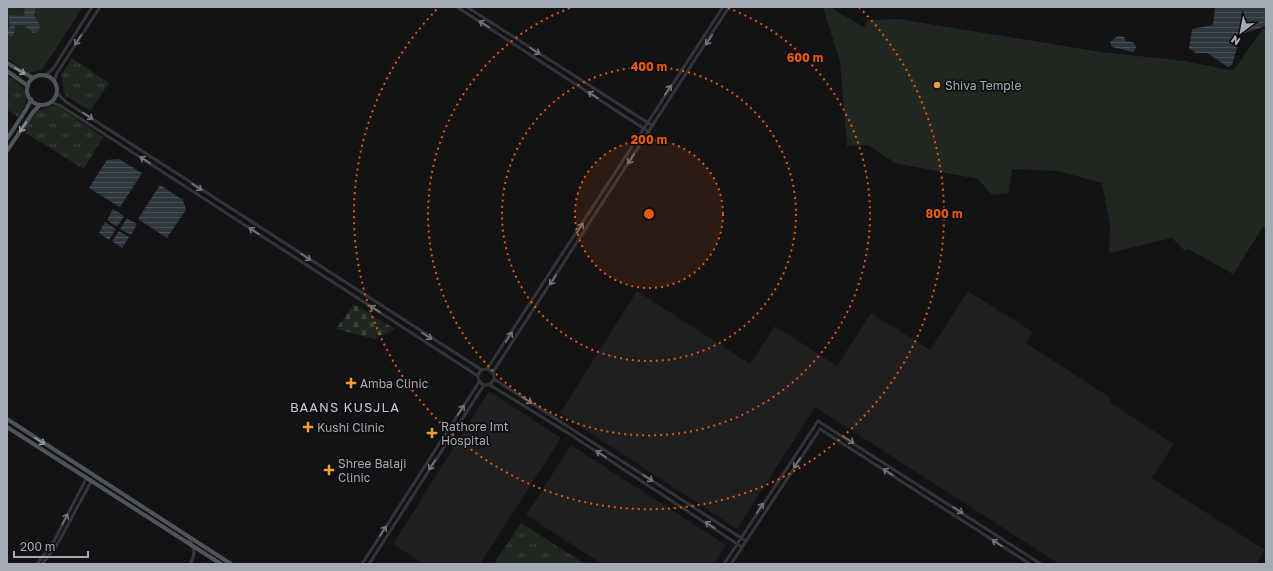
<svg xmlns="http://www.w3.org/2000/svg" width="1273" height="571" font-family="'Golos Text',sans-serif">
	<defs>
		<pattern id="cemetery-stones" width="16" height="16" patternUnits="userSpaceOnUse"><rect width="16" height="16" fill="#1f2720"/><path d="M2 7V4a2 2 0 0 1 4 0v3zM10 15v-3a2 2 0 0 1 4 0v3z" fill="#3d443e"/></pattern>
		<pattern id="park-tufts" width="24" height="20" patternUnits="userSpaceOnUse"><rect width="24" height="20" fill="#1f2720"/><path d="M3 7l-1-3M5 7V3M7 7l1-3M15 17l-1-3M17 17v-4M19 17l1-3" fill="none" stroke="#3d443e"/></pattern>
		<pattern id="water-rules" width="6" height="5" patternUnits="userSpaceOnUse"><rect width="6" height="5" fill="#2d373d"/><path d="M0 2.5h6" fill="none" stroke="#485157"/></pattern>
	</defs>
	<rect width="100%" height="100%" fill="#131315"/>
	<!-- built -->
	<path fill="#1f1f21" d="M637,291L750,364L775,326L837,366L871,313L930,350L968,291L1033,332L1026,343L1111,398L1109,402L1174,444L1152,478L1265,550L1256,564H1059L815,407L737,529L560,413Z
		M489,391L561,438L480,564H424L393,544Z
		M571,445L726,545L714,564H602L526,515Z"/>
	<!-- grass -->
	<path fill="#1f2720" d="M7,7H83L42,70L29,73L7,58Z
		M823,7H832L834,10L864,27L868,20L899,19L1101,52L1185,61L1233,71L1263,29L1266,28V229L1263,227L1233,274L1188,249L1185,251L1172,238L1109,253L1110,226L1102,183L1058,171L1012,169L1009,193L992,195L978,179L895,163L868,145L847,146L840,62Z"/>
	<!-- cemetery -->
	<path fill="url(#cemetery-stones)" d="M354,304L395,329L375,339L336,329Z"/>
	<!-- park -->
	<path fill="url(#park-tufts)" d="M72,58L109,83L90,111L65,95L61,75Z
		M7,75C27,89 33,95 18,117L7,110Z
		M52,106L59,107L103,137L84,169L22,131L35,111Z
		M521,523L585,564H494Z"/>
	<!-- water -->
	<path fill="url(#water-rules)" d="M25,7H36L34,16L40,25L39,31L33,33L24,25H15L14,35L10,37L7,33L10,26L9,15L24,16Z
		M1215,7H1266V26L1241,34L1232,65L1228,67L1207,53H1196L1189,48L1192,29L1213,25Z
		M1118,36L1124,37L1126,41L1133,42L1136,47L1135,50L1133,52L1112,47L1110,42Z
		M119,159L142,173L120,207L89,188L107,160Z
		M160,185L183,200L186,210L167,238L138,219Z
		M113,209L124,216L117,227L107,220Z
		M127,218L137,224L131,235L120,229Z
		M105,222L116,229L109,240L99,233Z
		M119,231L129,237L122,248L112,241Z"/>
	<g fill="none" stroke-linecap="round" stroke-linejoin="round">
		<!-- minor -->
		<path stroke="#343539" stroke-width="3" d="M457,7L649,132
			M467,7L653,126
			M44,76L53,69L92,7
			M54,82L57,73L100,7
			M57,93L66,102L482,370
			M51,102L61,106L478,376
			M478 377a8 8 0 1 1 16 0a8 8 0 1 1-16 0Z
			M487,369L723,7
			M493,372L729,7
			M494,379L746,541
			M490,385L571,435L742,547
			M188,536C193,547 197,553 190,564
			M37,564L54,541L87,477
			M42,564L57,545L92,480
			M362,564L479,382
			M369,564L484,385
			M724,564L818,421L1041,564
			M731,564L820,429L1030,564"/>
		<!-- major -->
		<path stroke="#505358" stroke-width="4" d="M7,63L33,78
			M7,71L28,86
			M27 90a15 15 0 1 1 30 0a15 15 0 1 1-30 0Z
			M7,139L27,108L31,99
			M7,151L33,112L40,105
			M7,419L231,564
			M7,427L221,564"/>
	</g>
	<!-- one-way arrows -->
	<defs><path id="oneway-shaft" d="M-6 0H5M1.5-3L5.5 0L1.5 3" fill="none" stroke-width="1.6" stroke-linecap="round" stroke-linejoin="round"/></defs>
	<g stroke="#72767d">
		<use href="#oneway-shaft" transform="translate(484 24) rotate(-147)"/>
		<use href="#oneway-shaft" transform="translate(78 40) rotate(123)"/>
		<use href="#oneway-shaft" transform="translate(709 40) rotate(123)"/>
		<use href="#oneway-shaft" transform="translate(535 51) rotate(33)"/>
		<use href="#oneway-shaft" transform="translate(668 90) rotate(-57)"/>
		<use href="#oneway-shaft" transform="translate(593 95) rotate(-147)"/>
		<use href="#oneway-shaft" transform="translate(88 116) rotate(33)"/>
		<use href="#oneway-shaft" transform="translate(631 159) rotate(123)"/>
		<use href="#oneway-shaft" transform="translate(145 160) rotate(-147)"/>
		<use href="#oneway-shaft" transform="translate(197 187) rotate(33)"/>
		<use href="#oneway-shaft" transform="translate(580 228) rotate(-57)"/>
		<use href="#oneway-shaft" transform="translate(254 231) rotate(-147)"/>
		<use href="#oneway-shaft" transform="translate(306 257) rotate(33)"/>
		<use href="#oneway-shaft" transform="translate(553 280) rotate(123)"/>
		<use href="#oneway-shaft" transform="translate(375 309) rotate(-147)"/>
		<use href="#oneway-shaft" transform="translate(427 336) rotate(33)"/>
		<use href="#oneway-shaft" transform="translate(509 337) rotate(-57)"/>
		<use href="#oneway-shaft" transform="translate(527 400) rotate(32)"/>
		<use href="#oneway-shaft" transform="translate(461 410) rotate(-57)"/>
		<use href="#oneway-shaft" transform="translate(849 440) rotate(32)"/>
		<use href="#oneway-shaft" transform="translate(601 454) rotate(-147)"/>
		<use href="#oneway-shaft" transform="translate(797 463) rotate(123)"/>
		<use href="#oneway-shaft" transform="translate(432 465) rotate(123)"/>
		<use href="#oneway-shaft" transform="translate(888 472) rotate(-147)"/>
		<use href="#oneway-shaft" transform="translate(648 478) rotate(33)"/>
		<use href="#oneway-shaft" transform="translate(760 508) rotate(-57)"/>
		<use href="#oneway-shaft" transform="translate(958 510) rotate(33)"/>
		<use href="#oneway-shaft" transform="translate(65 519) rotate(-62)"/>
		<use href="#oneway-shaft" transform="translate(710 525) rotate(-147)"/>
		<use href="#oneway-shaft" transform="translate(383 531) rotate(-57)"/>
		<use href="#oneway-shaft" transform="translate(997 543) rotate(-147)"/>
	</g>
	<g stroke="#9499a2">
		<use href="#oneway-shaft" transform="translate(20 71) rotate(31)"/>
		<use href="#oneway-shaft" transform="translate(23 127) rotate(123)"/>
		<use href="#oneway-shaft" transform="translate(40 441) rotate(33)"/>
	</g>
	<!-- distance rings -->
	<circle cx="649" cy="214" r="74" fill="#e8590c" fill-opacity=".12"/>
	<g fill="none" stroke="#e8590c" stroke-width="2" stroke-dasharray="2 4">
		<circle cx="649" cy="214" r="74"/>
		<circle cx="649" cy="214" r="147"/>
		<path d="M728 8A221 221 0 1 1 570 8"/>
		<path d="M859 7A295 295 0 1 1 439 7"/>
	</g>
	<!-- markers -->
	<g fill="#eda032" stroke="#0e0e10" stroke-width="1.5">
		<circle cx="937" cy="85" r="4"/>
		<path d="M349 377h4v4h4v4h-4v4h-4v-4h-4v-4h4z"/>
		<path d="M306 421h4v4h4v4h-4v4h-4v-4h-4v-4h4z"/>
		<path d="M430 427h4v4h4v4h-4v4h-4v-4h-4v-4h4z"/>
		<path d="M327 464h4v4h4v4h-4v4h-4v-4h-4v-4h4z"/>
	</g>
	<g text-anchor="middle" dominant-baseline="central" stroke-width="3.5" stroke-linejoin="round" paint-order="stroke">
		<!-- poi labels -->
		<g font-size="12" fill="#a5abb5" stroke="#0e0e10" text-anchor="start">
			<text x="945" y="85">Shiva Temple</text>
			<text x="360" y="383">Amba Clinic</text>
			<text x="441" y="426">Rathore Imt<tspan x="441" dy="14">Hospital</tspan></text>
			<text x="317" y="427">Kushi Clinic</text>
			<text x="338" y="463">Shree Balaji<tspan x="338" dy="14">Clinic</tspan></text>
		</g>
		<!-- neighbourhood labels -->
		<g font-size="13" letter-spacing="1" fill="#c6c9d1" stroke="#0e0e10">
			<text x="345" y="407">BAANS KUSJLA</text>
		</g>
	</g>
	<circle cx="649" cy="214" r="6" fill="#e8590c" stroke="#0e0e10" stroke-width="2"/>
	<g font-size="12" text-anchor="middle" font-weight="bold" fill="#e8590c" stroke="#0e0e10" stroke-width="3.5" stroke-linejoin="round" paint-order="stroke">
		<text x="805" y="62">600 m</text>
		<text x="649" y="71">400 m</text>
		<text x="649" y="144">200 m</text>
		<text x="944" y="218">800 m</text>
	</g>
	<!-- border -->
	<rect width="1273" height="571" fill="none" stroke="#a5abb5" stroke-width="16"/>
	<!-- north arrow -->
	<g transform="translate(1241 32) rotate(212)" stroke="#0e0e10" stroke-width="3" paint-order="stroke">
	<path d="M0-3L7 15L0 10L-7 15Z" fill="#a5abb5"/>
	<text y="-6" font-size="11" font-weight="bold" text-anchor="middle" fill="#a5abb5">N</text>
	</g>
	<!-- scale -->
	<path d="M14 551v6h74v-6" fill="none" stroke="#a5abb5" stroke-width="2"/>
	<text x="20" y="551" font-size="12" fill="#a5abb5" stroke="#0e0e10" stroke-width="3" paint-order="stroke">200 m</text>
</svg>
